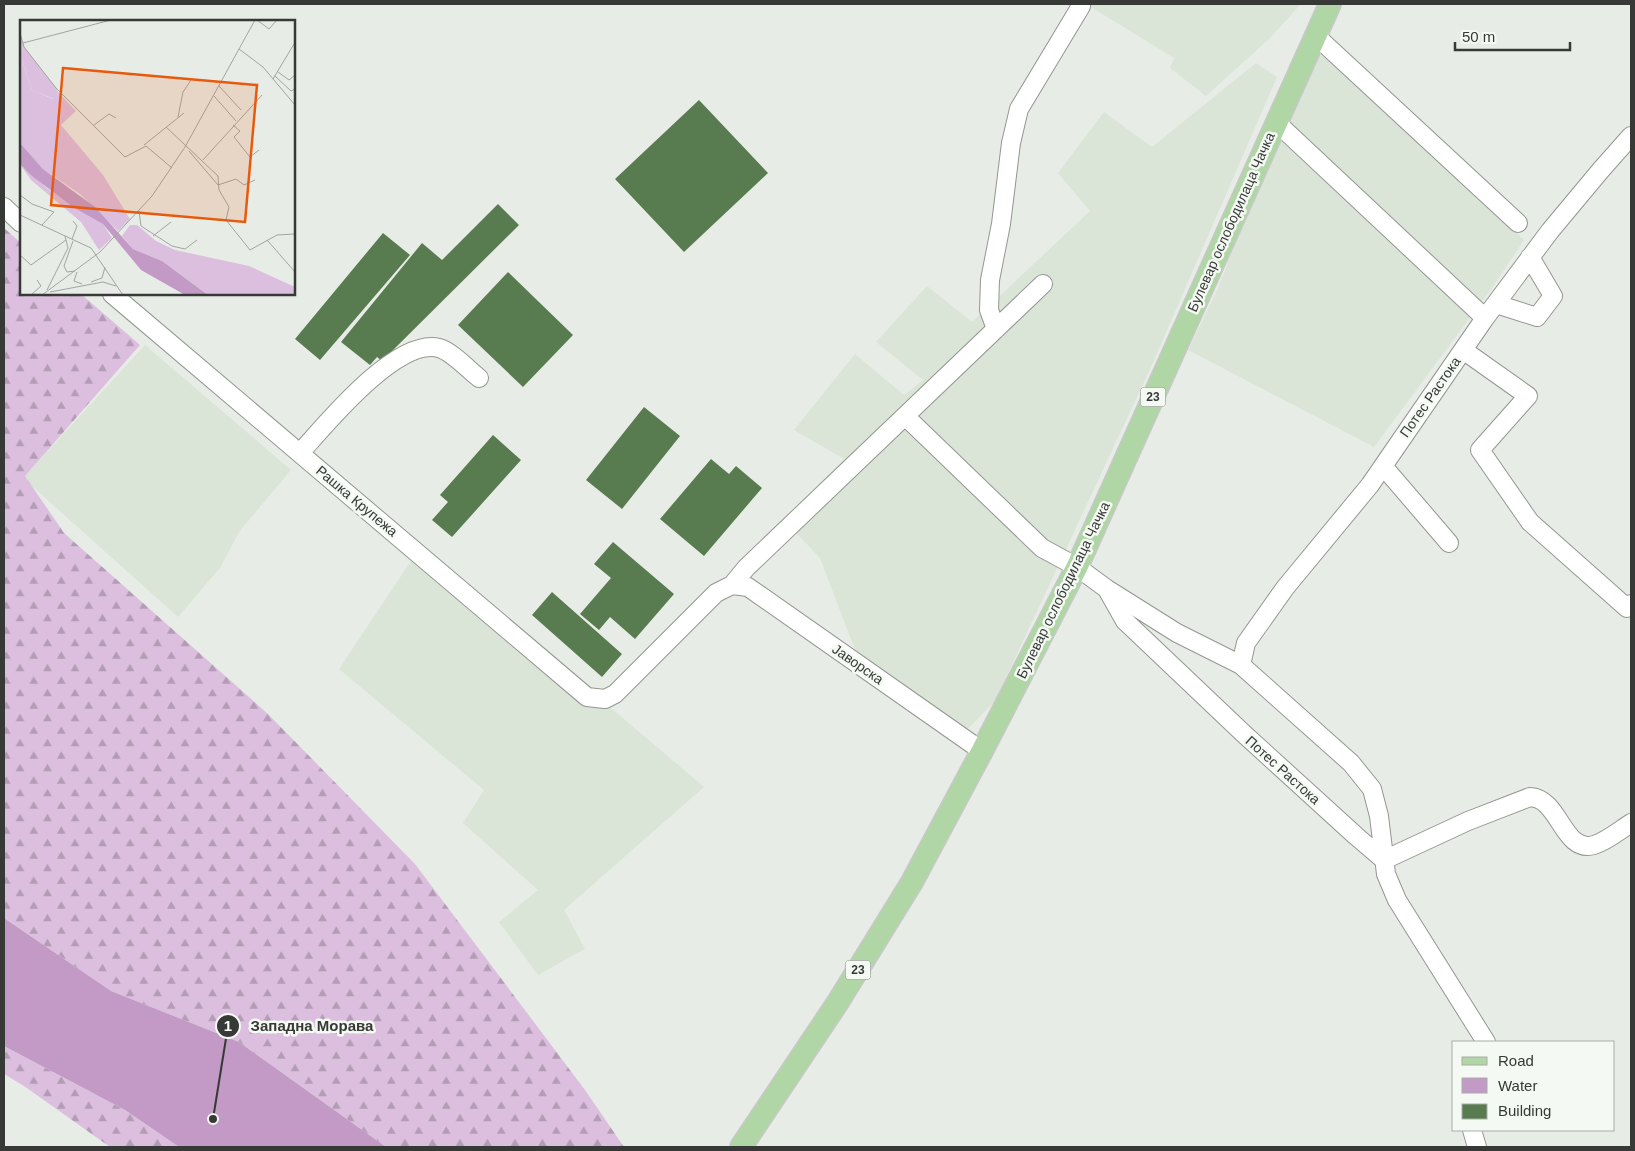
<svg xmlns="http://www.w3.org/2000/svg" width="1635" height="1151" font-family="Arial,sans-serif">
	<defs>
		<pattern id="forest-firs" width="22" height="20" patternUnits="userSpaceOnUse" patternTransform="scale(1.25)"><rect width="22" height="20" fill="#dcbfde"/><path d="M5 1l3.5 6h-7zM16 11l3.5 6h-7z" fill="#b39cb5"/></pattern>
	</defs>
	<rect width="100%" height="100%" fill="#e7ede6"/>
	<!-- built -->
	<path fill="#dae4d7" d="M1086,4H1301L1270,38L1206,96L1170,68L1174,58Z
		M1313,50L1350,76L1524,240L1492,288L1374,447L1188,350L1219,286L1254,193L1285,132Z
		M1256,63L1277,77L1152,365L995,701L956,741L862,668L820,558L784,520L844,459L794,430L855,354L904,395L923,380L876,342L927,286L972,322L1090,211L1058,173L1104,112L1152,147Z
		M145,345L291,470L239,532L220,568L178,617L23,478Z
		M411,561L573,698L598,697L704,787L564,910L585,949L538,975L499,922L538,890L463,823L484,790L339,669Z"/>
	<!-- forest -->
	<path fill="url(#forest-firs)" d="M4,228L21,243V294H81L140,345L25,476L64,533L268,714L415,864L585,1090L624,1147H386L239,1042L111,991L4,918Z
		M4,1046L125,1110L179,1147H110L24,1086L4,1074Z"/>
	<!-- water -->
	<path fill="#c29ac5" d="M4,918L111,991L239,1042L386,1147H179L125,1110L4,1046Z"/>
	<!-- building -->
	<path fill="#597b50" d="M699,100L768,173L684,252L615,179Z
		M498,204L519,225L382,361L377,357L370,365L341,342L422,243L442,260Z
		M383,233L410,255L320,360L295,339Z
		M508,272L573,335L523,387L458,325Z
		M644,407L680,436L622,509L586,480Z
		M493,435L521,460L452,537L432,520L448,502L440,495Z
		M711,459L729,474L736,466L762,488L704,556L660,519Z
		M613,542L674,594L635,639L610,617L599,630L580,614L611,578L594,564Z
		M552,592L622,654L602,677L532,615Z"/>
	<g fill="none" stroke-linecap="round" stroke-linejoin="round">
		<!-- minor casing -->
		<g stroke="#929791" stroke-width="20">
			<path id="minor" d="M1315,35L1518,223
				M1276,122L1485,318
				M4,207L21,223
				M112,294L587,697L605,699L615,694L716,593L732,585L748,587L982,751
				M1496,304L1537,317L1553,296L1530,257
				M996,329L989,310L990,280L1001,224L1011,143L1019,109L1081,6
				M1463,350L1528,396L1480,450L1530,522L1627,608L1631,604
				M905,416L1042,548L1077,567L1107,589L1177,633L1241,665L1351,763L1372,789L1379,816L1386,874L1397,900L1486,1042
				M300,453C326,424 397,337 439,348C451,351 469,370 479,378
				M1383,466L1449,543
				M732,585L746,568L1043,284
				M1108,591L1125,621L1244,734L1356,836L1384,860L1468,821L1530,797C1560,798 1563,854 1594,845C1607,841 1620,830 1631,823
				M1241,665L1246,643L1285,588L1370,485L1485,318L1550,231L1600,171L1631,136
				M1472,1130L1477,1147"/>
		</g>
		<!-- major casing -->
		<g stroke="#c7c8c7" stroke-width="24">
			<path id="major" d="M741,1147L838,1002L912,882L982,751L1077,567L1330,4"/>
		</g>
		<!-- minor -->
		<use href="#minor" stroke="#fff" stroke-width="18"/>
		<!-- major -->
		<use href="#major" stroke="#b0d6a6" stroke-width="21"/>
	</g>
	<g text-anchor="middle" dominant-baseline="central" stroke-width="5" stroke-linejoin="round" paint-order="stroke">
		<!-- shield labels -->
		<g fill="#f4faf3" stroke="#6f736f" stroke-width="1">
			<rect x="1140.5" y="387.5" width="25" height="19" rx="4"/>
			<rect x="845.5" y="960.5" width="25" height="19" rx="4"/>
		</g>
		<g font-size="12" font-weight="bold" fill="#363936">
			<text x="1153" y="397">23</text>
			<text x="858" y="970">23</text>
		</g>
		<!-- street labels -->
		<g font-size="14" fill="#363936" stroke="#f4faf3">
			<text transform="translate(1231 222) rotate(-66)">Булевар ослободилаца Чачка</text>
			<text transform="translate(1430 397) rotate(-55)">Потес Растока</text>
			<text transform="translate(357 501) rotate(40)">Рашка Крупежа</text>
			<text transform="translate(1063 590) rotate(-64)">Булевар ослободилаца Чачка</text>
			<text transform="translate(858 664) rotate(35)">Јаворска</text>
			<text transform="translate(1283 770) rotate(42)">Потес Растока</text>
		</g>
	</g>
	<!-- overview -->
	<g transform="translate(20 20)">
		<rect width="275" height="275" fill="#e7ede6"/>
		<path d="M4,27L36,68L38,72L34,79L12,70L0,34Z" fill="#dcbfde"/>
		<path d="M0,13L4,27L0,34L12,70L33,79L38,72L56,91L41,105L83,155L110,199L98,211L60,174L23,149L0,123ZM0,144L28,169L83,204L92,218L79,230L61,202L11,160ZM110,205H117L136,221L155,230L229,246L275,267V275H188L142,241L113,229L102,216Z" fill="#dcbfde"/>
		<path d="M0,123L23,149L75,187L113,229L142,241L188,275H165L121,250L83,204L53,187L12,156L0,144Z" fill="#c29ac5"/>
		<path fill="none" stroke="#a0a5a0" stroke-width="1" d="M237,0L249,9L257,0M0,13L4,27L36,68L105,137L126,126L152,148M3,23L91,0M219,29L243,47L275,85M258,52L269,60L275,55M255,56L271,71L275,69M253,59L274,24M199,66L221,90M194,76L216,101M158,97L163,72L171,60M74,105L89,94L96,98M213,105L220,111L214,117L230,137L239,130M146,107L198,156L199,170L209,187L206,200L230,230L257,215L275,214M124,125L164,93M169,131L198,165L216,159L224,165L235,160M183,140L242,75M0,175L12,184L34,192L22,205M119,191L121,206L152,226L165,229L177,220M0,195L71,228L103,275M133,216L151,202M52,219L57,206L53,201M247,220L275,252M53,221L44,246L47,252L55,251M0,235L11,245L46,220M57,252L54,261L62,264M71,262L82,258L85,247M27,270L48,228L45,216M30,272L83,262L96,266M11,275L21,266L17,260M22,275L80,232L132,176L165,127L235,0"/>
		<path fill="#e8590c" fill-opacity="0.15" stroke="#e8590c" stroke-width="2.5" d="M43,48L237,65L225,202L31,185Z"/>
		<rect width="275" height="275" fill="none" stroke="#363936" stroke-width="2.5"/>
	</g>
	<!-- callouts -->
	<path fill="none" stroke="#363936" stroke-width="2" d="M213 1119L228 1026"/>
	<g fill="#363936" stroke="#f4faf3" stroke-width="2">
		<circle cx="213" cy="1119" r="5"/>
		<circle cx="228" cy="1026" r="12"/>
	</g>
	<g font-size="15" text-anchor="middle" font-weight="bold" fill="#fff">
		<text x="228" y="1031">1</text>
	</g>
	<g font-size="15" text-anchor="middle" font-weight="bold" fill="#363936" stroke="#f4faf3" stroke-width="5" stroke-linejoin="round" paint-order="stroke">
		<text x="312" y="1031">Западна Морава</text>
	</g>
	<!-- border -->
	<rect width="1635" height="1151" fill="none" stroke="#363936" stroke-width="10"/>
	<!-- legend -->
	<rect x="1452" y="1041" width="162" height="90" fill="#f4faf3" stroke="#a8ada7"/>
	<rect x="1462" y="1057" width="25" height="8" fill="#b0d6a6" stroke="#a8ada7"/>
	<text x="1498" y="1066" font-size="15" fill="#363936">Road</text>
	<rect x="1462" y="1078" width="25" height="15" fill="#c29ac5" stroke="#a8ada7"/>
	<text x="1498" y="1091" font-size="15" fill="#363936">Water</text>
	<rect x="1462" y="1104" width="25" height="15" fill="#597b50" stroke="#a8ada7"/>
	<text x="1498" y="1116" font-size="15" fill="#363936">Building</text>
	<!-- scale -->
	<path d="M1455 42v8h115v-8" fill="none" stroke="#363936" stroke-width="2.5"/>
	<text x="1462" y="42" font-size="15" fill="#363936" stroke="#f4faf3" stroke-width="4" paint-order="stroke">50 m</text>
</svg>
